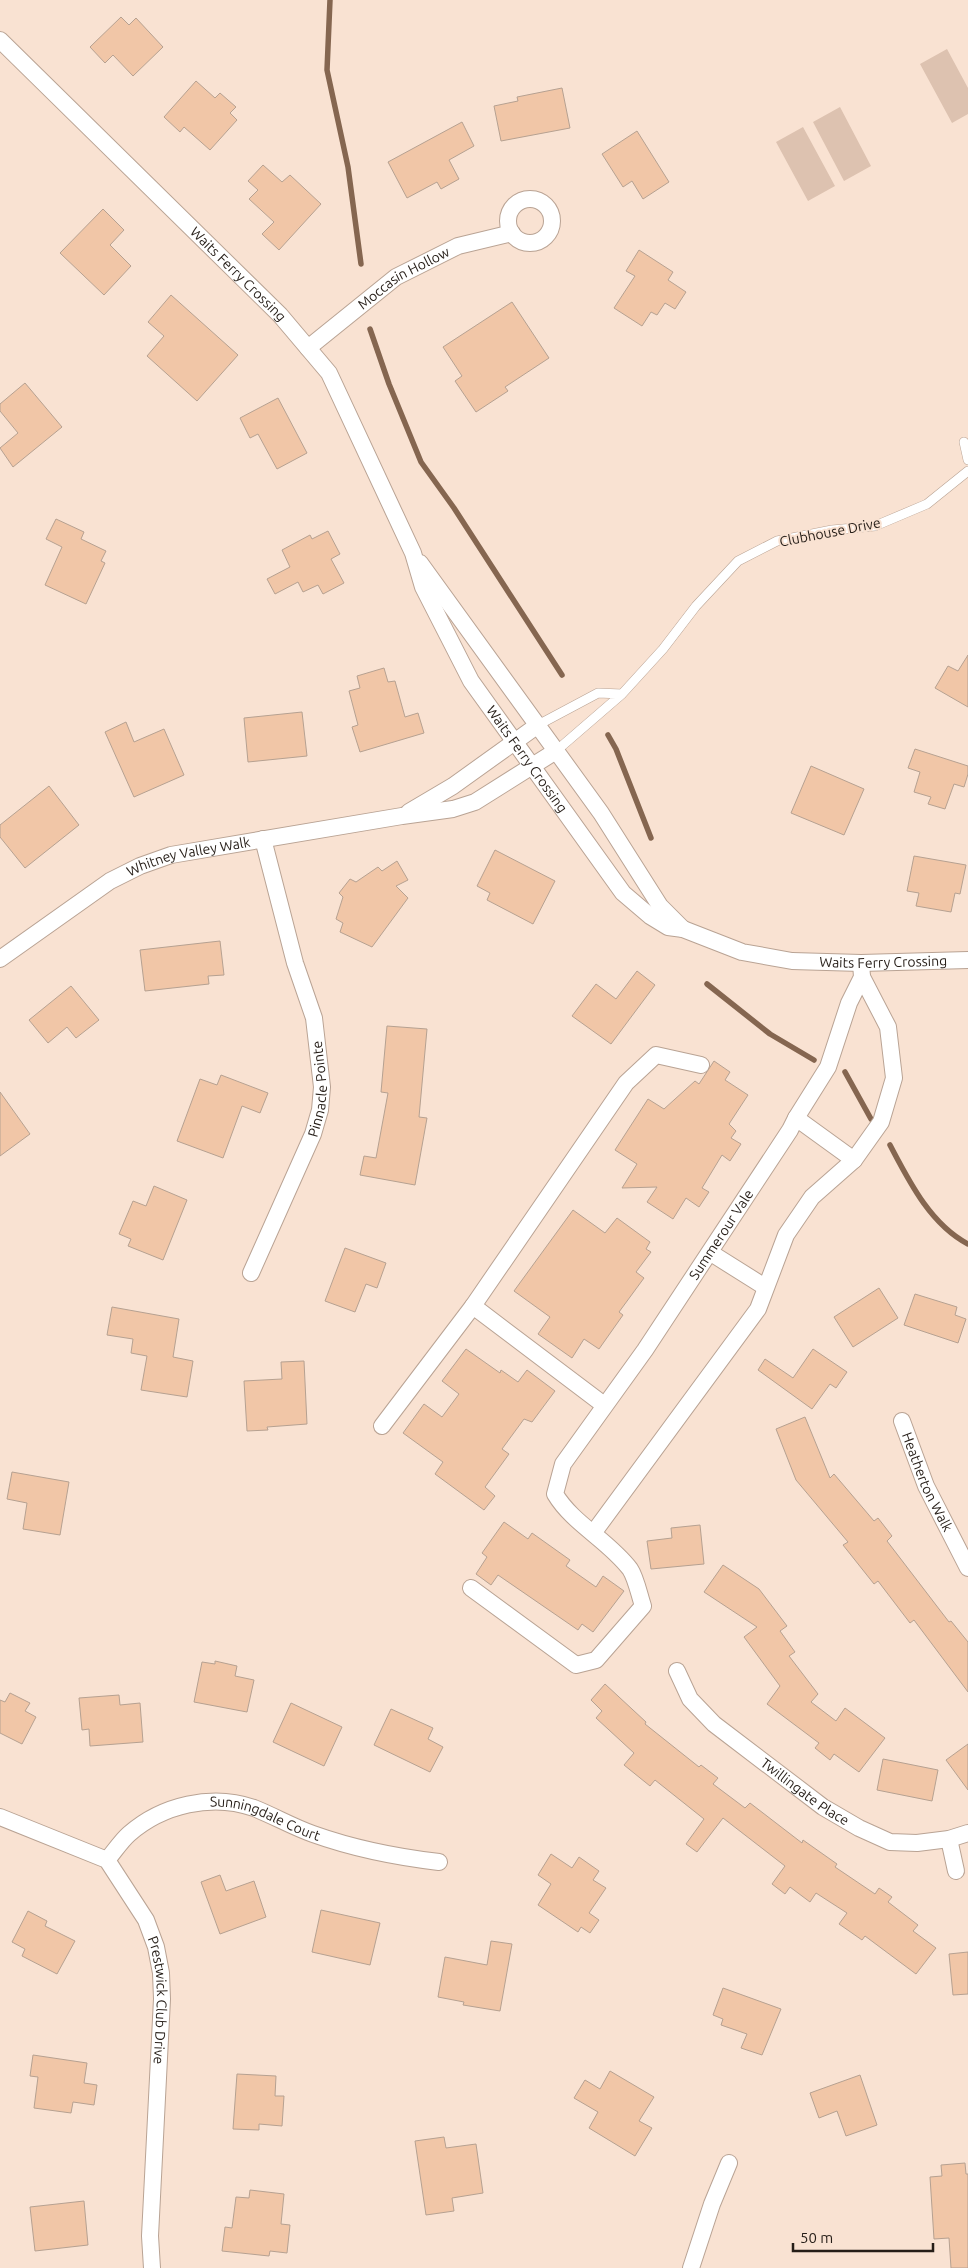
<svg xmlns="http://www.w3.org/2000/svg" width="968" height="2268" font-family="Ubuntu,sans-serif">
	<rect width="100%" height="100%" fill="#f9e2d2"/>
	<!-- green -->
	<path fill="#ddc2b0" d="M947,49L968,88V114L952,123L920,64Z
		M840,107L871,166L844,181L813,122Z
		M803,127L835,186L808,201L776,142Z"/>
	<g fill="none" stroke-linecap="round" stroke-linejoin="round">
		<!-- stream -->
		<path stroke="#856650" stroke-width="5.5" d="M330,0L327,70L348,167L361,264
			M370,329L389,384L421,462L454,508L562,675
			M608,735L616,749L651,838
			M707,984L770,1034L814,1060
			M845,1072L871,1119
			M890,1145C909,1181 930,1224 968,1244"/>
	</g>
	<!-- building -->
	<path fill="#f1c6a7" stroke="#b6a191" d="M121,17L129,25L136,18L163,47L133,76L113,55L105,63L90,47Z
		M196,81L215,98L220,93L236,107L230,113L237,120L210,150L184,127L180,132L164,117Z
		M562,88L570,128L501,141L494,106L518,101L517,97Z
		M462,122L474,146L449,160L459,179L441,189L437,182L407,198L388,162Z
		M637,131L669,182L643,199L632,181L623,187L602,154Z
		M263,165L282,182L290,175L321,204L279,250L262,234L274,222L249,199L258,190L248,181Z
		M103,209L124,230L110,245L131,266L104,295L60,253Z
		M639,250L673,272L668,280L686,292L675,309L665,303L657,315L651,312L642,326L614,308L635,276L626,271Z
		M171,295L238,355L197,401L147,356L164,336L148,322Z
		M512,302L549,358L505,387L508,391L476,412L455,381L462,376L443,347Z
		M25,383L62,427L13,467L0,448L18,433L0,411V404Z
		M278,398L307,453L277,469L258,434L250,438L240,418Z
		M56,519L84,532L81,539L106,551L101,561L105,563L86,604L45,585L62,547L46,539Z
		M328,531L340,554L331,559L344,583L323,594L318,585L303,592L298,582L275,594L267,579L290,567L282,550L310,535L312,539Z
		M968,655V707L935,688L948,666L958,671Z
		M384,668L388,682L395,681L405,717L418,713L424,733L360,752L352,727L358,725L349,691L360,688L357,676Z
		M302,712L307,756L248,762L244,718Z
		M126,722L134,742L164,729L184,775L134,797L105,732Z
		M915,749L968,766V774L964,787L954,784L945,809L928,804L931,797L914,792L920,772L908,768Z
		M811,766L864,789L844,835L791,813Z
		M49,786L79,825L25,868L0,837V825Z
		M495,850L555,881L533,924L487,900L490,893L477,886Z
		M914,856L966,865L960,894L955,893L951,912L916,906L919,893L907,891Z
		M397,861L408,880L396,886L408,898L372,947L340,932L343,923L336,919L343,897L339,893L350,879L356,882L378,867L382,871Z
		M220,941L224,975L208,976L209,984L145,991L140,950Z
		M637,971L655,985L611,1044L572,1016L596,984L616,999Z
		M71,986L99,1020L76,1038L67,1027L48,1043L29,1020Z
		M387,1026L427,1029L419,1117L427,1118L415,1185L360,1175L364,1156L376,1158L388,1093L381,1092Z
		M714,1061L730,1072L725,1080L748,1095L729,1124L736,1131L731,1138L741,1144L730,1161L722,1155L702,1188L709,1192L699,1207L686,1198L673,1219L647,1202L657,1187L622,1188L637,1164L615,1150L648,1099L664,1109L695,1081L699,1084Z
		M221,1075L268,1093L260,1113L242,1106L223,1158L177,1141L200,1079L217,1085Z
		M0,1092L30,1134L0,1156Z
		M154,1186L187,1200L163,1260L128,1246L131,1239L119,1234L133,1201L146,1206Z
		M573,1210L605,1233L617,1218L650,1242L646,1249L651,1252L636,1272L644,1278L619,1312L623,1315L599,1349L584,1339L572,1358L538,1334L550,1317L514,1291Z
		M345,1248L386,1263L377,1288L366,1284L355,1312L325,1301Z
		M879,1288L898,1318L853,1347L834,1317Z
		M915,1294L957,1307L955,1315L966,1319L958,1343L904,1325Z
		M112,1307L179,1319L173,1357L193,1361L187,1397L141,1390L147,1356L131,1353L133,1339L107,1335Z
		M466,1349L500,1373L501,1370L518,1382L527,1370L555,1391L532,1422L524,1419L502,1449L509,1454L485,1487L495,1496L484,1510L435,1474L443,1462L403,1433L424,1404L442,1417L459,1394L442,1381Z
		M813,1349L847,1372L836,1388L830,1384L812,1409L758,1370L765,1359L793,1378Z
		M304,1361L307,1424L267,1427L268,1430L247,1431L244,1381L282,1379L281,1362Z
		M805,1417L830,1478L834,1474L874,1521L878,1518L892,1536L887,1541L949,1622L951,1621L968,1642V1692L914,1620L910,1623L878,1581L874,1584L843,1545L848,1542L796,1480L776,1429Z
		M12,1472L69,1482L60,1535L23,1529L27,1503L7,1499Z
		M504,1522L528,1539L532,1533L570,1560L566,1566L596,1587L603,1576L624,1591L593,1632L582,1624L578,1630L498,1575L491,1585L476,1574L487,1557L482,1553Z
		M700,1525L704,1564L651,1569L647,1541L672,1538L671,1528Z
		M723,1565L759,1589L787,1626L780,1631L795,1652L789,1656L818,1694L811,1702L836,1721L845,1708L885,1738L859,1772L834,1754L830,1760L815,1748L819,1743L767,1704L780,1686L744,1637L757,1627L704,1592Z
		M215,1661L237,1666L235,1676L254,1680L247,1712L194,1702L202,1662L215,1664Z
		M605,1684L646,1722L645,1724L699,1767L701,1765L718,1778L713,1784L745,1808L750,1803L802,1843L803,1840L837,1864L835,1867L875,1894L879,1888L892,1897L888,1902L918,1925L913,1931L936,1948L916,1974L865,1936L862,1940L839,1924L847,1913L816,1893L810,1902L790,1887L785,1894L772,1884L785,1866L723,1818L697,1852L686,1844L704,1819L655,1780L650,1786L624,1765L634,1753L596,1718L602,1711L591,1700Z
		M10,1693L30,1703L25,1711L36,1717L22,1744L0,1733V1700L5,1702Z
		M119,1695L120,1705L140,1703L143,1742L90,1746L89,1729L82,1730L79,1698Z
		M291,1703L342,1727L324,1766L273,1742Z
		M391,1709L433,1728L428,1739L443,1747L430,1772L374,1745Z
		M968,1744V1790L946,1760Z
		M883,1759L938,1770L932,1801L877,1790Z
		M551,1854L572,1868L579,1857L599,1871L593,1880L606,1888L589,1913L599,1920L590,1933L581,1927L578,1932L538,1905L551,1884L538,1875Z
		M220,1875L226,1891L254,1881L266,1917L220,1934L201,1882Z
		M321,1910L380,1923L370,1965L312,1952Z
		M28,1911L47,1921L45,1926L75,1941L57,1974L22,1956L25,1949L12,1942Z
		M491,1941L512,1944L500,2011L463,2005L464,2002L438,1997L445,1957L487,1965Z
		M968,1952V1994L953,1995L949,1954Z
		M723,1988L781,2009L762,2055L741,2048L747,2034L721,2025L723,2019L713,2015Z
		M33,2055L87,2063L84,2083L97,2085L94,2105L73,2102L71,2113L34,2108L38,2077L30,2076Z
		M610,2071L654,2097L639,2121L652,2128L635,2156L589,2128L598,2112L574,2098L585,2080L600,2089Z
		M237,2074L276,2076L275,2096H284L282,2126L259,2124V2130L233,2129Z
		M860,2075L877,2125L846,2136L837,2111L819,2118L810,2093Z
		M444,2137L446,2148L476,2144L483,2193L452,2198L454,2211L426,2215L415,2141Z
		M965,2163L966,2174H968V2268H951L949,2238L934,2239L930,2177L942,2176L941,2165Z
		M250,2190L284,2194L281,2224L290,2225L287,2253L270,2251L269,2256L222,2251L225,2227L232,2228L236,2197L249,2198Z
		M84,2201L88,2245L35,2251L30,2207Z"/>
	<g fill="none" stroke-linecap="round" stroke-linejoin="round">
		<!-- service casing -->
		<g stroke="#b9a394" stroke-width="10">
			<path id="service" d="M964,442L968,460
				M538,725L598,693L622,694
				M556,751L622,694L663,649L696,606L738,561L777,541L832,530L875,526L927,504L968,471"/>
		</g>
		<!-- minor casing -->
		<g stroke="#b9a394" stroke-width="18">
			<g id="minor">
				<path id="s1" d="M0,40L280,315L329,373L413,553L423,587L471,681L623,893L650,916L668,927L683,929L742,952L792,961L861,963L968,960"/>
				<circle cx="530" cy="221" r="22"/>
				<path id="s2" d="M308,348L396,277L458,246L512,233"/>
				<path d="M420,563L601,813L660,906L683,929"/>
				<path d="M409,812L453,786L538,725"/>
				<path id="s3" d="M0,959L110,881L140,866L171,855L402,816L453,809L475,802L556,751"/>
				<path d="M796,1118L854,1160"/>
				<path d="M711,1253L765,1287"/>
				<path id="s4" d="M251,1273L313,1134L320,1110L322,1087L314,1018L295,963L263,839"/>
				<path d="M473,1306L626,1083L656,1055L701,1065"/>
				<path id="s5" d="M902,1421L926,1486L968,1568"/>
				<path d="M382,1426L473,1306L604,1405"/>
				<path d="M594,1532L758,1309L786,1235L812,1197L854,1160L881,1122L894,1078L888,1027L862,977"/>
				<path id="s6" d="M471,1588L576,1665L596,1660L643,1606C639,1594 636,1578 630,1569C608,1540 573,1524 555,1494L563,1464L645,1350L790,1130L796,1118L828,1067L849,1003L862,977L861,963"/>
				<path id="s7" d="M677,1671L690,1699L714,1724L823,1807L859,1828L890,1842L917,1843L949,1839L968,1833"/>
				<path id="s8" d="M0,1817L107,1860L146,1920L156,1947L161,1973L162,1999L150,2236L152,2268"/>
				<path d="M949,1839L956,1871"/>
				<path id="s9" d="M107,1860C114,1852 121,1841 129,1834C162,1805 212,1793 254,1808C274,1816 293,1827 313,1834C355,1849 396,1857 439,1862"/>
				<path d="M691,2268L712,2204L729,2163"/>
			</g>
		</g>
		<!-- service -->
		<use href="#service" stroke="#fff" stroke-width="9"/>
		<!-- minor -->
		<use href="#minor" stroke="#fff" stroke-width="16"/>
	</g>
	<g text-anchor="middle" dominant-baseline="central" stroke-width="4" stroke-linejoin="round" paint-order="stroke">
		<!-- street labels -->
		<g font-size="14" fill="#261e18" stroke="#f9e2d2">
			<text stroke="none"><textPath href="#s1" startOffset="334">Waits Ferry Crossing</textPath></text>
			<text stroke="none"><textPath href="#s2" startOffset="119">Moccasin Hollow</textPath></text>
			<text transform="translate(830 532) rotate(-11)">Clubhouse Drive</text>
			<text stroke="none"><textPath href="#s1" startOffset="904">Waits Ferry Crossing</textPath></text>
			<text stroke="none"><textPath href="#s3" startOffset="218">Whitney Valley Walk</textPath></text>
			<text stroke="none"><textPath href="#s1" startOffset="1346">Waits Ferry Crossing</textPath></text>
			<text stroke="none"><textPath href="#s4" startOffset="198">Pinnacle Pointe</textPath></text>
			<text stroke="none"><textPath href="#s6" startOffset="678">Summerour Vale</textPath></text>
			<text stroke="none"><textPath href="#s5" startOffset="66">Heatherton Walk</textPath></text>
			<text stroke="none"><textPath href="#s7" startOffset="179">Twillingate Place</textPath></text>
			<text stroke="none"><textPath href="#s9" startOffset="181">Sunningdale Court</textPath></text>
			<text stroke="none"><textPath href="#s8" startOffset="269">Prestwick Club Drive</textPath></text>
		</g>
	</g>
	<!-- scale -->
	<path d="M793 2243v8h140v-8" fill="none" stroke="#261e18" stroke-width="2.5"/>
	<text x="800" y="2243" font-size="15" fill="#261e18" stroke="#f9e2d2" stroke-width="4" paint-order="stroke">50 m</text>
</svg>
